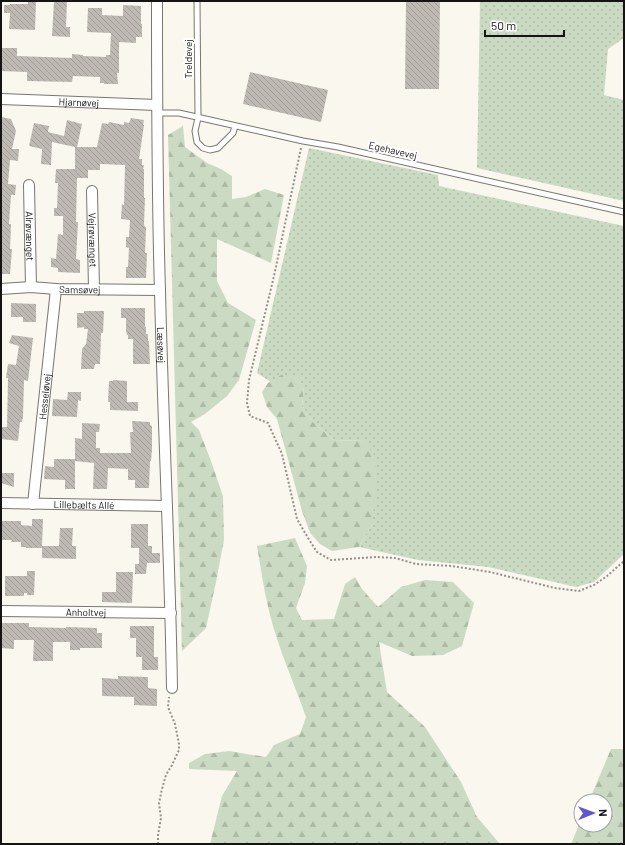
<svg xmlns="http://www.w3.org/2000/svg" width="625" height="845" font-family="Barlow,sans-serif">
	<defs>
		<pattern id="grass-dots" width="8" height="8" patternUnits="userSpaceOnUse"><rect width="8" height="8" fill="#cbdbc3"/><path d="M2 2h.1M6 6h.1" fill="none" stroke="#adbba6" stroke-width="1.8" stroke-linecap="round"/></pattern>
		<pattern id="forest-firs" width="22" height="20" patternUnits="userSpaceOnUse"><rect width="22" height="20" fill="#cbdbc3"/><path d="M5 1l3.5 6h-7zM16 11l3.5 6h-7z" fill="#adbba6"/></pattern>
		<pattern id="building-back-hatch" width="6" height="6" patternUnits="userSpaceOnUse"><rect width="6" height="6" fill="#bfb9b3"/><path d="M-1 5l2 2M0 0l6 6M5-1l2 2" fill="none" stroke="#a39e99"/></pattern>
	</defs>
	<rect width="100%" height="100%" fill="#faf7ef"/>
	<!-- grass -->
	<path fill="url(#grass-dots)" d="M480,1H624V38L608,49L604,95L624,100V201L477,168Z
		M309,148L438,175L439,186L624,226V554L594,582L576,587L488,567L418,560L359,547L372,524L363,440L335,441L311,420L302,407L304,388L281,375L271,382L257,373Z"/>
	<!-- forest -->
	<path fill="url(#forest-firs)" d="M183,126L185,147L207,163L221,169L232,176V199L246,197L265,189L284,195L271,263L217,239V281L228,303L256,320L239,380L227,396L205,414L191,422L199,430L211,461L223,496L224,540L216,582L206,628L182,651L168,135Z
		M281,375H297L304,388L302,407L311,420L335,441L363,440L376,457V489L372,524L359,547L332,551L320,544L310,533L302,511L277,419L267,407L262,392L268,383Z
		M295,538L307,566L305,583L296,608L302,620L334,619L345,584L355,577L362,589L378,607L401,587L425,580L453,582L474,603L462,646L443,655L412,656L379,642L387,692L425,727L461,782L477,817L500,844H210L222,796L237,771L189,769V763L205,754L229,751L266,757L274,745L300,734L306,717C294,683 279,650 270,615C264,592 261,569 257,546Z
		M611,749H624V844H571L581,820V825H605V801H589Z"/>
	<!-- building -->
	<path fill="url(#building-back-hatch)" d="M28,1H36L35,30L9,29L10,13H4V5H10V4H28Z
		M54,1H67L66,27H70V37L52,36Z
		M406,1H440L439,89H405Z
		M123,5L141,6V24H142V37H136V43L119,42V73H117L118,84H104V83H100V77L73,76L72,82L27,81V72L1,71V48H17V56L72,58V54L83,55V56L106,57V55H110L111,33L87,32L88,8H102V15L123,16Z
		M250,72L328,90L321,122L243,104Z
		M1,117L11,119L16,131L12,149H19L18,161L10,160L8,184L16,185L15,195H11L9,224H11L10,249H12L10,274H1Z
		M131,118L144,120L143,125H144L139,159H142V165H144L143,169H144V198H145L144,224L145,227H146L145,253H147L146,278H126V267H128L129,248L126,247V237H129L130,220L121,219L122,204L124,205L125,165L100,164V170H88V178H77L76,222H78L76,259L80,260V273L58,272V268L51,267V258L56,259L58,234L63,235V216H54V208H57L58,183H55L56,169H75V147L52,142L51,165L41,164L42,149L29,146L34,123L49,126L48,132L64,136L67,120L82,124L77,147H97L102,123L108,124L109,122L124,125V122L129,123Z
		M11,303L36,304V322H23V317H11Z
		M121,308H145V327H146V334H148V341H149L150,364H133V339H128V335H127L126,330V318H121Z
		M84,311H104L103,333H101L100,364H95L94,369H81L82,349L86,344L88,329H84V327L77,328V313H84Z
		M12,335L33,338L28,381L24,380L23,417L22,422H20L18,441L1,439V427H7L8,378H6L8,364L16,365L19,346L9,343Z
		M113,380L127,381V402H138V411L110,410V402H108L109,381H113Z
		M68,392H81V401L78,400L77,417L52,416L53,399L67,400Z
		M132,421L150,422V425L152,426V450L151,461H150L149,488H135V480H128V469L108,468L107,489H93L94,463L75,461V489H65V480L44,479L45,466L54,467V459H75V438L82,439V423L100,424L99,432H96V448H100V453H131L130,432H133Z
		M1,473H14V487L1,483Z
		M32,519H43L42,546H59L60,528H73L72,546H76V559L42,558V548H26V547H21V542H11L12,540H1V521H21V525L32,526Z
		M131,524H148V546H152V553H160V563H147L146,574H135V564H139V548H131Z
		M27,571H35L34,595H27V593H24V596H5V576H27Z
		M116,572H133L132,603L102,602V592H116Z
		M1,623H29V627L66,628V627L97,628V633H102V648H80V650H70V642H53V661H33L34,640H14V649L1,648Z
		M130,626H154V657H158V670H142V657H136V638H130Z
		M118,676L148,677V688L157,689V706L134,705V697L102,696V678L118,679Z"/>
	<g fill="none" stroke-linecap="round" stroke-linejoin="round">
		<!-- service casing -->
		<g stroke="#79766f" stroke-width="7">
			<path id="service" d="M197,1L198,118L195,131L197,142L203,148L210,150L218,148L233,133L235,126
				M157,113H179L303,141L338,147L624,212"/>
		</g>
		<!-- minor casing -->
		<g stroke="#79766f" stroke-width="12">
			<g id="minor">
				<path id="s1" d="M157,1C157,98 157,195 160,291C163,424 170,556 172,688"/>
				<path id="s2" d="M1,99L157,105"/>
				<path id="s3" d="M29,185L31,287"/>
				<path id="s4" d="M92,191L94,289"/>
				<path id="s5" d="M1,289L31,287L56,289L160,290"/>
				<path id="s6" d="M1,503L167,506"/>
				<path id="s7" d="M33,504L56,289"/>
				<path id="s8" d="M1,611L171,613"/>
			</g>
		</g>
		<!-- path -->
		<path stroke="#93918b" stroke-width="2" stroke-dasharray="2 2" stroke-linecap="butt" d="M301,148L274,276L249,380L247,403L250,416L268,423L282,454L297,519L308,538L317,552L331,560L377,557L395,558L416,564L452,566L490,572L555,588L579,591L594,585L607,576L624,561
			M158,844V835L161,818L159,803L162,789L166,775L172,765L179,750V744L175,724L168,707L169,697"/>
		<!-- service -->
		<use href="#service" stroke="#fff" stroke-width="5"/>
		<!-- minor -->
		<use href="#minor" stroke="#fff" stroke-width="10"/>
	</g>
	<g text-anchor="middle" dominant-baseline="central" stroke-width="4" stroke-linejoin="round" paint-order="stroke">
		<!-- street labels -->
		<g font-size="10" fill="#151412" stroke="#fff">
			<text transform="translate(188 59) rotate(-90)">Treldevej</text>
			<text stroke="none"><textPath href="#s2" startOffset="78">Hjarnøvej</textPath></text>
			<text transform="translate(393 150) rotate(13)">Egehavevej</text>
			<text stroke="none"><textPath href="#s3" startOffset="51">Alrøvænget</textPath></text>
			<text stroke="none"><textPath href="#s4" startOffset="49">Vejrøvænget</textPath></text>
			<text stroke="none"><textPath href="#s5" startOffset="79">Samsøvej</textPath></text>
			<text stroke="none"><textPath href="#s1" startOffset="344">Læsøvej</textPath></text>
			<text stroke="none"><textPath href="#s7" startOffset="108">Hesseløvej</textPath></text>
			<text stroke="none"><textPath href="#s6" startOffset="83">Lillebælts Allé</textPath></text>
			<text stroke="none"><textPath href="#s8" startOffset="85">Anholtvej</textPath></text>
		</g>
	</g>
	<!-- border -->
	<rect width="625" height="845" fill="none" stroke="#151412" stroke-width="4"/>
	<!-- north arrow -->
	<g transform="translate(593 813) rotate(89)"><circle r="19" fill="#ffffff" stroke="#a1a1a0"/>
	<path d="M0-3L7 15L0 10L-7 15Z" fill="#6156cf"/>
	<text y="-6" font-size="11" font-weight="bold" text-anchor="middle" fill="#151412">N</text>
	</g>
	<!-- scale -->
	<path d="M485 30v6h79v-6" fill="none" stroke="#151412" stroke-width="2"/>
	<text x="491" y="30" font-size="12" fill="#151412" stroke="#ffffff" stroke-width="3" paint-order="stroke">50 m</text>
</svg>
